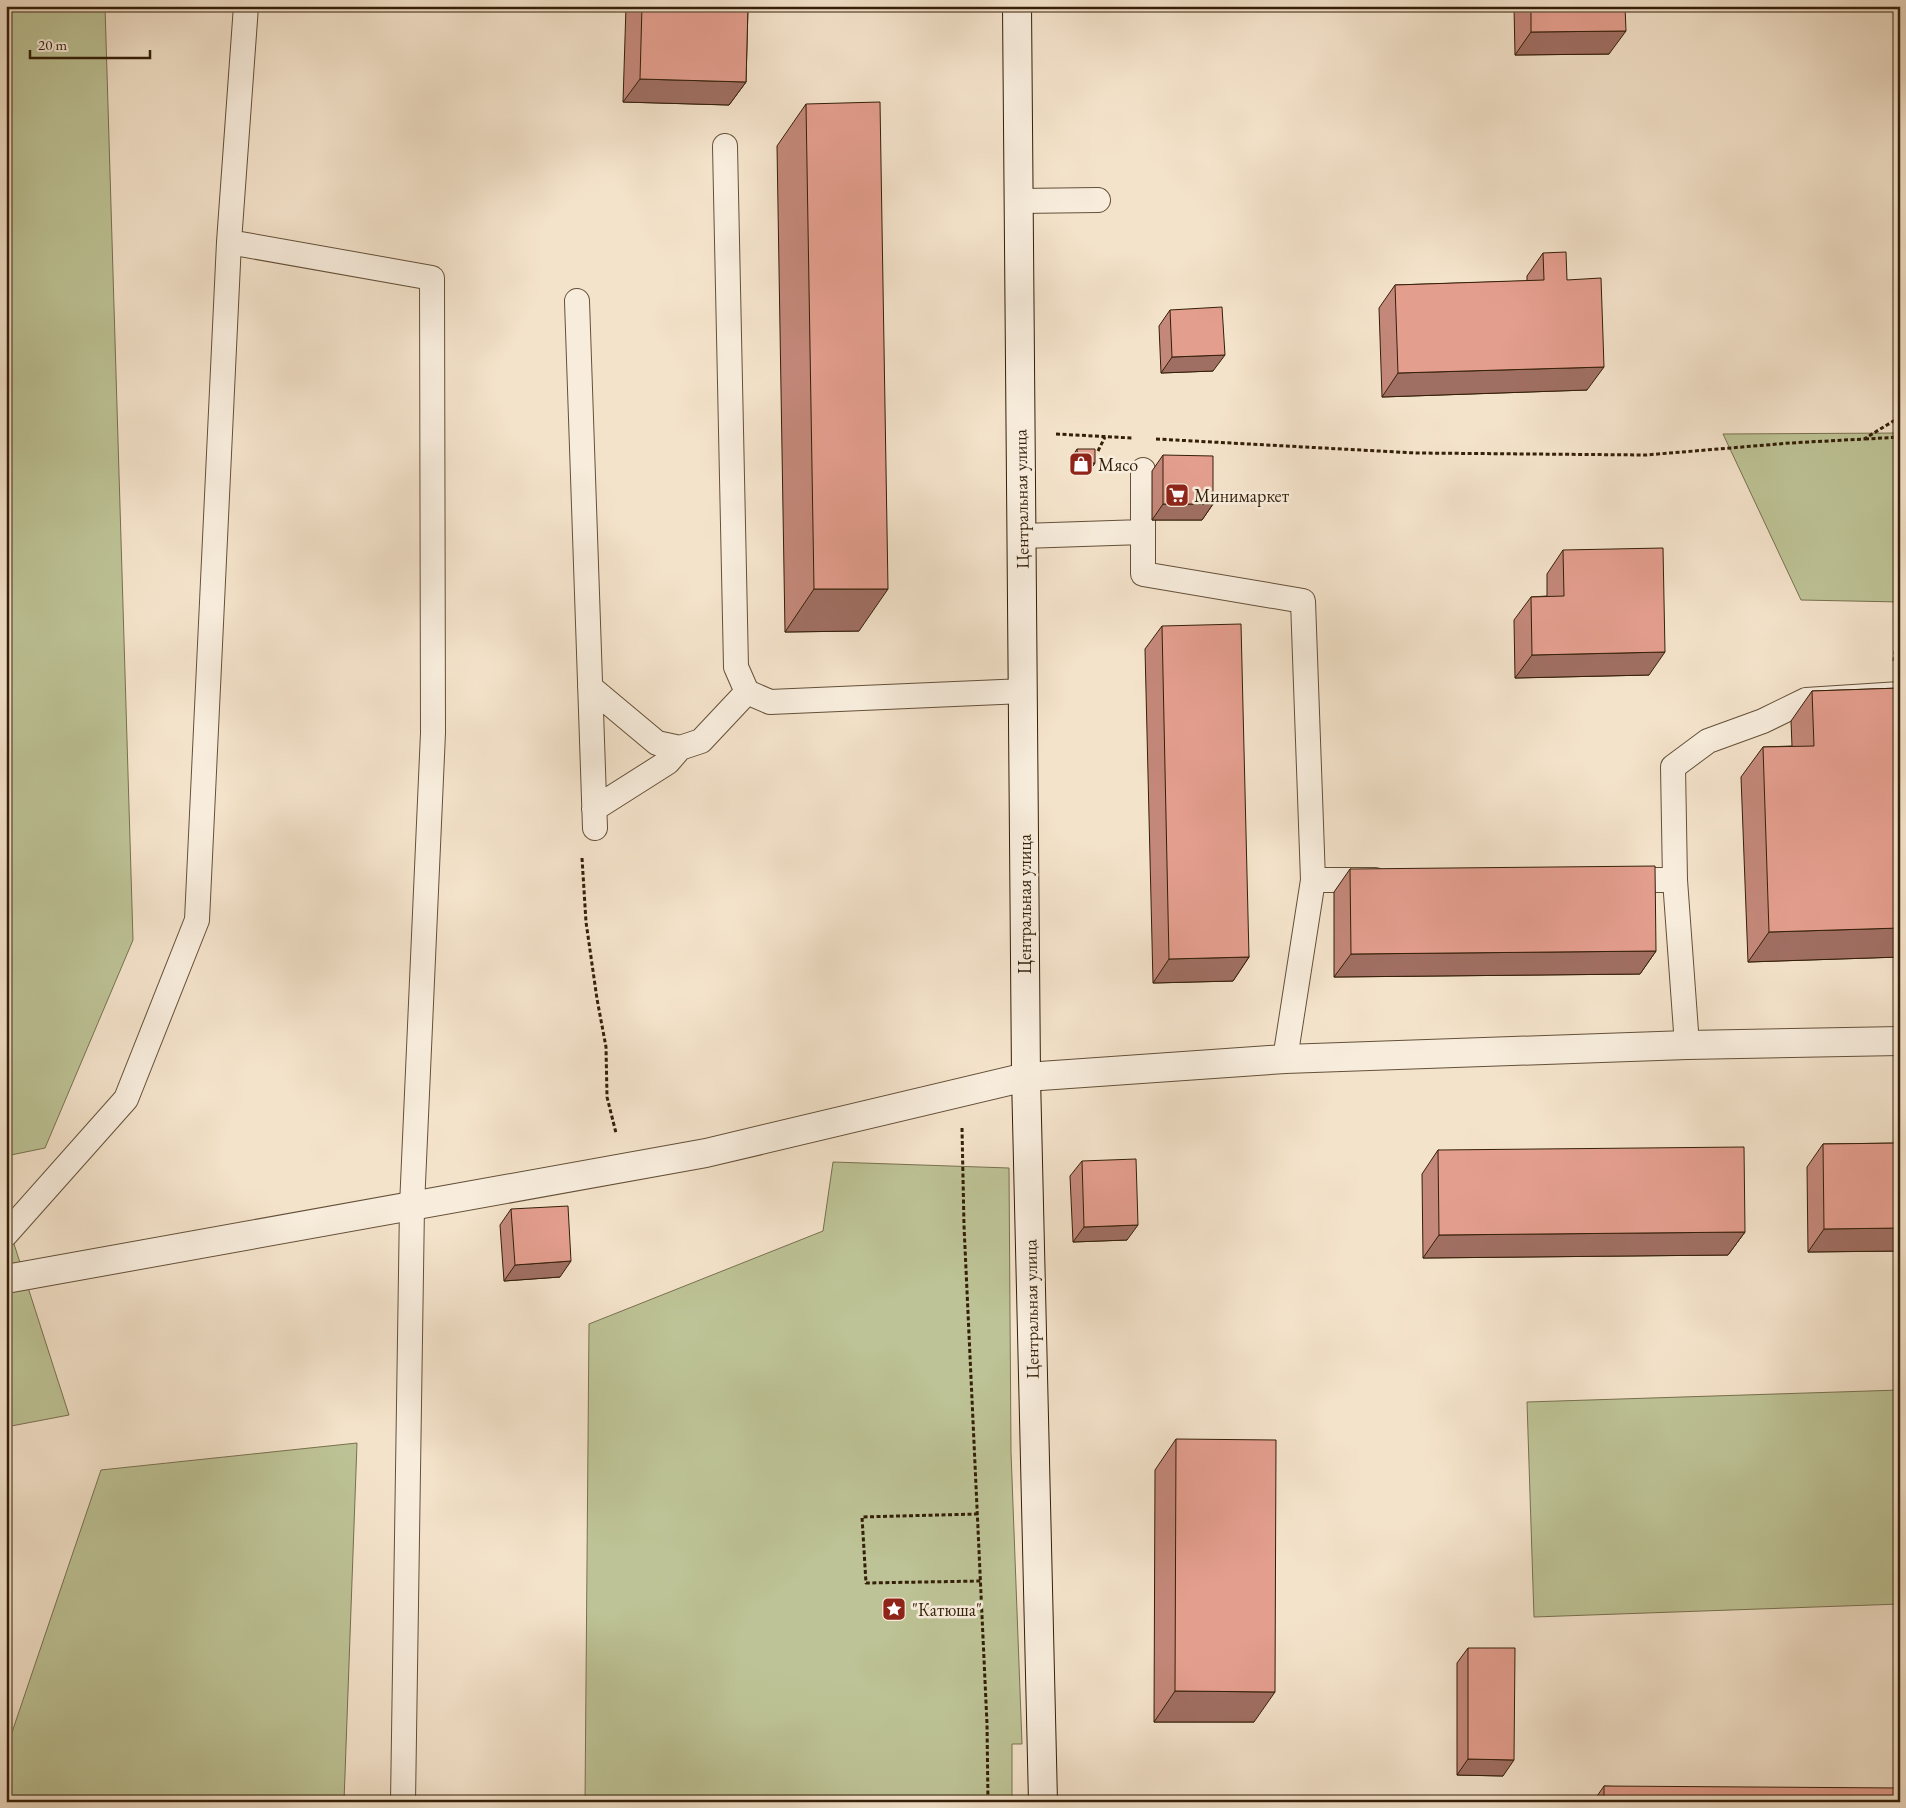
<svg xmlns="http://www.w3.org/2000/svg" width="1906" height="1808" font-family="'EB Garamond',serif">
	<rect width="100%" height="100%" fill="#f4e3cb"/>
	<filter id="stains"><feTurbulence type="fractalNoise" baseFrequency=".004" numOctaves="4"/><feColorMatrix values="0 0 0 0 .2 0 0 0 0 .09 0 0 0 0 .02 0 0 0 .5 -.17"/></filter>
	<radialGradient id="worn" r=".72"><stop offset=".6" stop-color="#630" stop-opacity="0"/><stop offset="1" stop-color="#630" stop-opacity=".3"/></radialGradient>
	<!-- green -->
	<path fill="#bdc396" stroke="#78714f" d="M6,6H105L133,940L45,1148L6,1156Z
		M1900,433V602L1801,600L1723,434Z
		M833,1162L1009,1168L1011,1452L1022,1744H1012V1802H585L589,1324L823,1231Z
		M6,1219L69,1415L6,1427Z
		M1900,1390V1604L1534,1617L1527,1402Z
		M357,1443L344,1802H6V1750L101,1470Z"/>
	<g fill="none" stroke-linecap="round" stroke-linejoin="round">
		<!-- lane casing -->
		<g stroke="#645039" stroke-width="26">
			<path id="lane" d="M725,146L736,667L747,692L770,702L1023,691
				M1019,201L1098,200
				M229,242L432,278L433,733L412,1206L403,1802
				M577,301L595,828
				M1143,470V574L1303,601L1313,880L1285,1059
				M1022,536L1143,532
				M590,687L657,743L680,748L701,741L747,692
				M594,809L668,762L680,748
				M1313,880H1375
				M1624,880H1675L1687,1045
				M1675,880L1673,767L1708,741L1763,721L1806,700L1900,694
				M6,1234L126,1099L197,920L229,242L246,6"/>
		</g>
		<!-- street casing -->
		<g stroke="#645039" stroke-width="30">
			<path id="street" d="M6,1279L706,1153L1026,1077L1285,1059L1687,1045L1900,1041"/>
		</g>
		<!-- secondary casing -->
		<g stroke="#341f08" stroke-width="30">
			<path id="secondary" d="M1017,6L1026,1077L1043,1802"/>
		</g>
		<!-- path -->
		<path stroke="#341f08" stroke-width="3" stroke-dasharray="4 2.5" stroke-linecap="butt" d="M1056,434L1132,438
			M1156,439L1416,453L1646,455L1790,443L1864,439L1900,417
			M1865,439L1900,437
			M1098,451L1105,437
			M1894,661L1900,607
			M582,858L586,922L597,999L606,1047L607,1097L616,1133
			M962,1128L964,1226L987,1724L988,1802
			M978,1514L862,1517L866,1583L981,1581"/>
		<!-- lane -->
		<use href="#lane" stroke="#f8eddd" stroke-width="24"/>
		<!-- street -->
		<use href="#street" stroke="#f8eddd" stroke-width="28"/>
		<!-- secondary -->
		<use href="#secondary" stroke="#f8eddd" stroke-width="28"/>
	</g>
	<!-- wall -->
	<path fill="#c4887a" stroke="#341f08" d="M626,6H748L746,82L729,105L623,102Z
		M1514,6H1625L1609,54L1515,55Z
		M806,104L859,631L785,632L777,146Z
		M1543,253L1567,280L1587,390L1382,397L1379,308L1395,285L1527,281V276Z
		M1170,310L1213,371L1161,373L1159,326Z
		M1077,449L1095,463L1089,471H1072V457Z
		M1163,455L1213,504L1202,520H1152V471Z
		M1563,550L1649,675L1515,678L1514,620L1531,597L1547,596V574Z
		M1162,626L1249,957L1233,981L1153,983L1145,649Z
		M1900,688V957L1748,962L1741,777L1763,747L1792,746L1791,721L1812,691Z
		M1350,869L1656,951L1640,974L1334,977V892Z
		M1900,1143V1251L1808,1252L1807,1167L1823,1144Z
		M1438,1150L1745,1232L1728,1255L1423,1258L1422,1174Z
		M1082,1161L1127,1240L1073,1242L1070,1176Z
		M511,1209L560,1277L504,1281L500,1225Z
		M1176,1439L1254,1722H1154L1155,1470Z
		M1468,1648L1503,1776L1457,1775V1663Z
		M1604,1786L1900,1802H1593Z"/>
	<!-- shaded-wall -->
	<path fill="#a06f63" stroke="#341f08" d="M1626,31L1609,54L1515,55L1531,32Z
		M640,79L746,82L729,105L623,102Z
		M1225,355L1213,371L1161,373L1172,357Z
		M1604,367L1587,390L1382,397L1398,373Z
		M1078,463H1095L1089,471H1072Z
		M1163,504H1213L1202,520H1152Z
		M814,589H888L859,631L785,632Z
		M1665,652L1649,675L1515,678L1532,655Z
		M1900,928V957L1748,962L1769,932Z
		M1656,951L1640,974L1334,977L1351,954Z
		M1249,957L1233,981L1153,983L1169,959Z
		M1138,1225L1127,1240L1073,1242L1084,1227Z
		M1900,1228V1251L1808,1252L1824,1229Z
		M1745,1232L1728,1255L1423,1258L1439,1235Z
		M571,1261L560,1277L504,1281L515,1265Z
		M1175,1691L1275,1692L1254,1722H1154Z
		M1468,1759L1514,1760L1503,1776L1457,1775Z"/>
	<!-- building -->
	<path fill="#e49e8e" stroke="#341f08" d="M642,6H748L746,82L640,79Z
		M1531,6H1625L1626,31L1531,32Z
		M880,102L888,589H814L806,104Z
		M1566,252L1567,280L1601,278L1604,367L1398,373L1395,285L1544,280L1543,253Z
		M1222,307L1225,355L1172,357L1170,310Z
		M1077,449H1095V463H1078Z
		M1163,455L1213,456V504H1163Z
		M1663,548L1665,652L1532,655L1531,597L1564,596L1563,550Z
		M1241,624L1249,957L1169,959L1162,626Z
		M1900,688V928L1769,932L1763,747L1814,746L1812,691Z
		M1655,866L1656,951L1351,954L1350,869Z
		M1900,1143V1228L1824,1229L1823,1144Z
		M1744,1147L1745,1232L1439,1235L1438,1150Z
		M1136,1159L1138,1225L1084,1227L1082,1161Z
		M568,1206L571,1261L515,1265L511,1209Z
		M1176,1439L1276,1440L1275,1692L1175,1691Z
		M1468,1648H1515L1514,1760L1468,1759Z
		M1604,1786L1900,1788V1802H1604Z"/>
	<!-- icons -->
	<defs>
		<g id="shop-square" transform="scale(1.25)"><rect x="-9" y="-9" width="18" height="18" rx="4" fill="#8f2418" stroke="#f8eddd"/><path d="M-5-2.5h2.3a2.7 3.5 0 0 1 5.4 0H5L5.5 6h-11ZM-1.5-2.5h3a1.5 2.3 0 0 0-3 0Z" fill="#fff"/></g>
		<g id="supermarket-square" transform="scale(1.25)"><rect x="-9" y="-9" width="18" height="18" rx="4" fill="#8f2418" stroke="#f8eddd"/><path d="M-6-5.5h2.5l.6 2H6L4.5 2H-2.5L-4.4-4H-6ZM-1.5 3.2a1.3 1.3 0 1 0 .1 0ZM3 3.2a1.3 1.3 0 1 0 .1 0Z" fill="#fff"/></g>
		<g id="sight-square" transform="scale(1.25)"><rect x="-9" y="-9" width="18" height="18" rx="4" fill="#8f2418" stroke="#f8eddd"/><path d="M0-6L1.8-2.2L6-1.7L2.9 1.2L3.7 5.4L0 3.3L-3.7 5.4L-2.9 1.2L-6-1.7L-1.8-2.2Z" fill="#fff"/></g>
	</defs>
	<g fill-rule="evenodd">
		<use href="#shop-square" x="1081" y="464"/>
		<use href="#supermarket-square" x="1177" y="495"/>
		<use href="#sight-square" x="894" y="1609"/>
	</g>
	<g text-anchor="middle" dominant-baseline="central" stroke-width="5" stroke-linejoin="round" paint-order="stroke">
		<!-- poi labels -->
		<g font-size="18" fill="#341f08" stroke="#f8eddd" text-anchor="start">
			<text x="1098" y="464">Мясо</text>
			<text x="1194" y="495">Минимаркет</text>
			<text x="912" y="1609">"Катюша"</text>
		</g>
		<!-- street labels -->
		<g font-size="18" fill="#341f08" stroke="#f8eddd">
			<text transform="translate(1021 499) rotate(-91)">Центральная улица</text>
			<text transform="translate(1024 904) rotate(-90)">Центральная улица</text>
			<text transform="translate(1031 1309) rotate(-91)">Центральная улица</text>
		</g>
	</g>
	<!-- margin -->
	<rect width="1906" height="1808" fill="none" stroke="#f4e3cb" stroke-width="25"/>
	<rect x="8" y="8" width="1891" height="1793" fill="none" stroke="#341f08" stroke-width="2.5"/>
	<rect x="12" y="12" width="1881" height="1783" fill="none" stroke="#341f08"/>
	<!-- scale -->
	<path d="M30 50v8h120v-8" fill="none" stroke="#341f08" stroke-width="2.5"/>
	<text x="38" y="50" font-size="15" fill="#341f08" stroke="#f8eddd" stroke-width="4" paint-order="stroke">20 m</text>
	<rect width="100%" height="100%" filter="url(#stains)"/>
	<rect width="100%" height="100%" fill="url(#worn)"/>
</svg>
